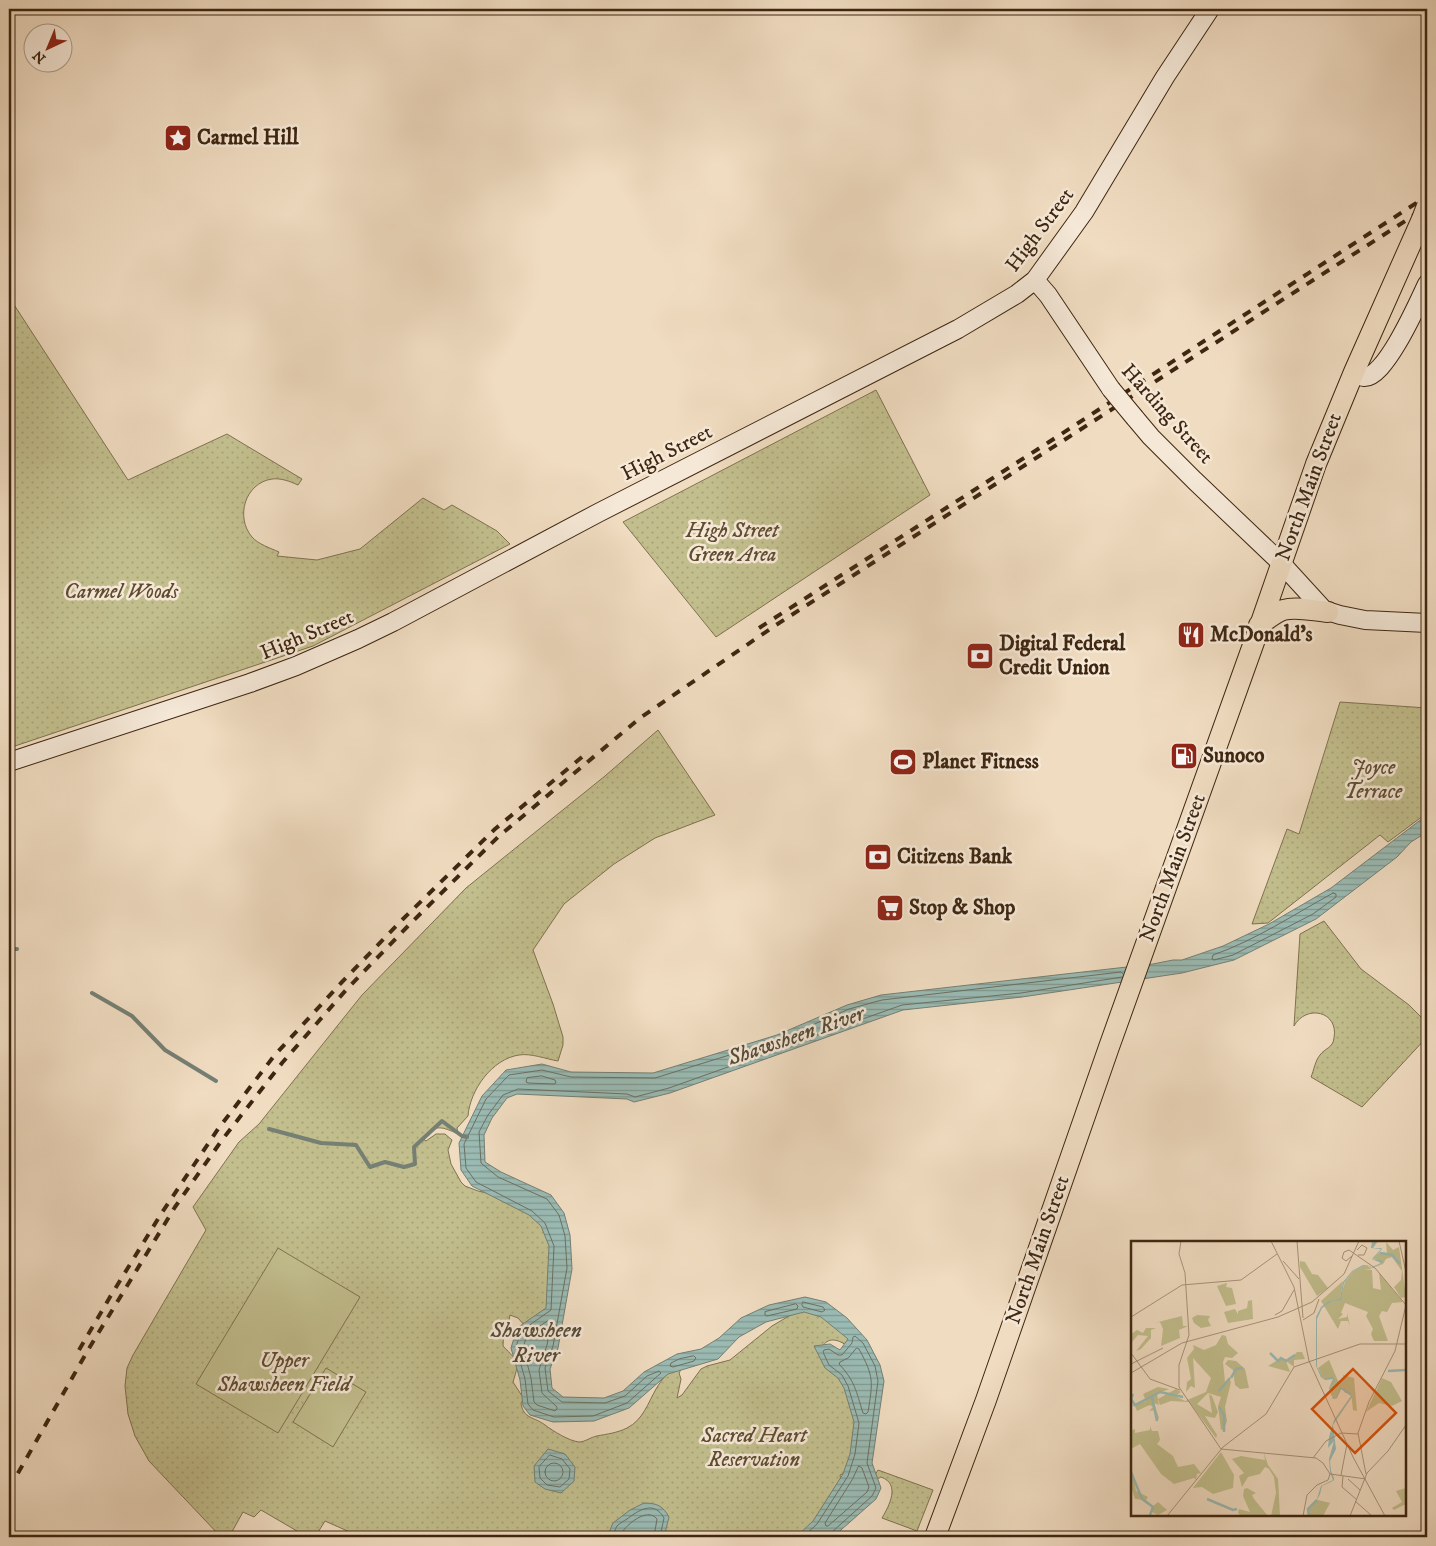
<svg xmlns="http://www.w3.org/2000/svg" width="1436" height="1546" font-family="'IM FELL DW Pica',serif">
	<defs>
		<pattern id="park-dots" width="8" height="8" patternUnits="userSpaceOnUse" patternTransform="scale(1.25)"><rect width="8" height="8" fill="#c2be8d"/><path d="M2 2h.1M6 6h.1" fill="none" stroke="#a8a379" stroke-width="1.8" stroke-linecap="round"/></pattern>
		<pattern id="water-rules" width="6" height="5" patternUnits="userSpaceOnUse" patternTransform="scale(1.25)"><rect width="6" height="5" fill="#9abbb4"/><path d="M0 2.5h6" fill="none" stroke="#7f9891"/></pattern>
	</defs>
	<rect width="100%" height="100%" fill="#f0dcc1"/>
	<filter id="stains"><feTurbulence type="fractalNoise" baseFrequency=".004" numOctaves="4"/><feColorMatrix values="0 0 0 0 .2 0 0 0 0 .09 0 0 0 0 .02 0 0 0 .5 -.17"/></filter>
	<radialGradient id="worn" r=".72"><stop offset=".6" stop-color="#630" stop-opacity="0"/><stop offset="1" stop-color="#630" stop-opacity=".3"/></radialGradient>
	<!-- park -->
	<path fill="url(#park-dots)" stroke="#80724f" d="M9,297L128,480L227,434L302,479L298,485C289,481 281,478 272,479C245,483 235,517 252,537C258,544 270,548 279,552L277,556L317,560L360,549L423,498L444,510L452,505L497,531L510,544L313,646L9,748Z
		M876,390L930,495L716,637L623,522Z
		M1340,702L1427,708V813L1388,842L1380,835L1268,923L1252,924L1287,829L1299,834Z
		M658,730L715,815L655,838L614,864L564,904L533,950L553,1004L563,1037V1045L558,1061C546,1059 531,1053 519,1055C492,1059 470,1090 468,1116L457,1128L458,1134C443,1127 434,1123 423,1139L426,1141L436,1134H445L452,1140L448,1150L451,1164L461,1182L465,1186L478,1191L496,1195L535,1213L556,1245V1310L525,1326L518,1318L510,1315L509,1320L501,1325L504,1327L503,1346C518,1362 520,1360 513,1382L524,1399L521,1403C523,1419 535,1417 545,1425C553,1431 569,1441 579,1442C585,1442 591,1437 597,1436C607,1434 617,1433 627,1428C643,1420 648,1403 656,1389C660,1382 665,1376 670,1370L682,1368L679,1373L681,1379L677,1398L682,1395L701,1369L707,1366L730,1360L772,1326L814,1301L857,1334L846,1345C837,1339 828,1337 822,1347L870,1403L845,1473L840,1475L841,1480L804,1537H361L325,1521L315,1537H293L297,1531L261,1510L254,1517L243,1512L229,1537H221L149,1461L135,1436L128,1414L125,1386L127,1368L133,1355L206,1230L193,1207L239,1142L259,1124L362,995L466,888L605,776Z
		M1324,921L1361,969L1409,1005L1427,1023V1037L1362,1107L1311,1077C1314,1070 1315,1061 1320,1055C1325,1048 1333,1048 1334,1038C1339,1011 1306,1004 1294,1026L1300,934Z
		M878,1470L933,1490L917,1531L882,1518C889,1506 901,1484 881,1477L875,1480L873,1478Z"/>
	<!-- garden -->
	<path fill="#c2be8d" stroke="#80724f" d="M278,1248L360,1297L278,1433L196,1384Z
		M326,1368L366,1392L333,1447L293,1422Z"/>
	<!-- water -->
	<path fill="url(#water-rules)" stroke="#757f73" d="M1427,815V832L1411,842L1397,857L1316,919L1234,960L1182,973L1022,997L903,1010L670,1093L634,1102L627,1099L517,1094L507,1098L492,1118L484,1135L485,1162L501,1172L551,1195L564,1213L570,1235L572,1269L558,1348L550,1369L552,1388L563,1397L604,1398L623,1391L644,1372L677,1354L701,1349L719,1338L741,1318L769,1305L805,1297L826,1302L847,1318L867,1340L880,1365L884,1381L872,1463L881,1488L876,1499L833,1537H796L813,1521L843,1474L850,1454L854,1422L844,1388L838,1378L825,1368L814,1346L830,1344L840,1350L848,1339L821,1317L804,1312L766,1322L739,1337L718,1359L668,1374L629,1408L594,1421L553,1422L530,1415L523,1406L520,1380L511,1348L517,1328L546,1308L549,1246L541,1226L529,1215L472,1186L461,1170L459,1143L482,1096L506,1070L542,1064L571,1072L653,1073L777,1035L847,1005L881,995L1153,964L1173,960H1182L1223,946L1269,924L1331,888Z
		M548,1449L565,1454L575,1467L574,1481L561,1493L545,1489L535,1482L534,1466Z
		M644,1503C657,1503 663,1506 669,1517L664,1537H607L613,1523L630,1510Z"/>
	<g fill="none" stroke-linecap="round" stroke-linejoin="round">
		<!-- shore -->
		<path stroke="#6c7062" stroke-width="1" d="M1333,893L1336,894V897L1313,914L1233,955L1214,960L1212,959L1213,955C1256,940 1293,915 1333,893Z
			M1122,977L1021,993L902,1005L669,1088L635,1097L627,1094L518,1089L503,1095L488,1115L479,1132L481,1163L498,1177L547,1199L559,1215L565,1236L567,1268L553,1346L545,1368L548,1391L562,1402L605,1403L625,1396L647,1376L659,1371L661,1373L627,1403L593,1416L554,1417L533,1410L528,1404L525,1379L516,1347L521,1331L551,1310L554,1246L545,1223L532,1211L476,1182L466,1168L464,1144L486,1099L509,1075L542,1070L571,1077L655,1078L778,1040L849,1009L882,1000L1121,972L1123,974
			M542,1076L555,1080L556,1083L554,1084L528,1083L526,1082L527,1078Z
			M803,1302L823,1307L825,1310L822,1312L803,1307L802,1305Z
			M796,1304L798,1306L797,1309L767,1316L765,1315V1312Z
			M548,1321L551,1323L547,1345L539,1370L542,1393L557,1407V1409L555,1411L537,1405L534,1402L531,1378L523,1348L527,1335Z
			M857,1348L859,1349C874,1377 873,1381 868,1412L866,1414L863,1413C856,1391 855,1381 839,1364L840,1362L848,1358Z
			M694,1356L696,1358L694,1361L673,1367L670,1366L671,1363L679,1359Z
			M550,1455L562,1459L570,1469L569,1479L560,1487L547,1485L540,1478L539,1467Z
			M545 1472a9 9 0 1 1 18 0a9 9 0 1 1-18 0Z
			M859,1466L862,1468L869,1487L867,1492L828,1526H826L825,1523L852,1480Z
			M613,1537C614,1534 615,1529 617,1526C620,1523 624,1521 627,1519C639,1510 654,1500 664,1518L660,1537
			M619,1537C624,1526 647,1506 657,1519L654,1537
			M803,1537L817,1524L848,1476L855,1454L859,1423L848,1386L842,1375L829,1365L823,1352L824,1350L829,1349L838,1355H842L852,1343L853,1337L855,1336L863,1343L875,1366L878,1381L867,1463L876,1488L872,1496L832,1532L830,1537"/>
		<!-- stream -->
		<path stroke="#757f73" stroke-width="4" d="M9,949H17
			M92,993L132,1016L165,1050L216,1081
			M269,1129L321,1143L356,1145L370,1167L385,1162L404,1167L415,1164L414,1147L442,1121L462,1136L467,1137"/>
		<!-- secondary casing -->
		<g stroke="#3e2611" stroke-width="20">
			<path id="secondary" d="M1035,280L1048,295L1111,389
				M1354,372C1357,374 1361,377 1364,377C1385,379 1419,301 1427,284
				M1135,418L1151,437L1194,480L1281,563L1324,610L1340,615L1365,620L1427,623
				M9,762L250,683L296,666L358,639L393,622L598,513L958,329L1017,294L1035,280L1084,212L1165,77L1210,9"/>
		</g>
		<!-- primary casing -->
		<g stroke="#3e2611" stroke-width="22">
			<path id="primary" d="M1259,625C1267,620 1274,613 1283,610C1297,606 1314,611 1328,612
				M935,1537L986,1400L1109,1047L1258,631L1316,464L1354,372L1422,219"/>
		</g>
		<!-- secondary -->
		<use href="#secondary" stroke="#f5e8d7" stroke-width="18"/>
		<!-- primary -->
		<use href="#primary" stroke="#f0dcc1" stroke-width="20"/>
		<!-- rail -->
		<path stroke="#3e2611" stroke-width="4" stroke-dasharray="9 9" stroke-linecap="butt" d="M759,628L1049,442L1427,196
			M79,1350L110,1297L161,1214L218,1129L274,1056L341,983L403,919L495,829L588,752
			M9,1489L88,1350L175,1207L222,1140L282,1063L346,990L408,926L498,837L640,718L776,625L1427,207"/>
		<!-- secondary-bridge casing -->
		<g stroke="#3e2611" stroke-width="20" stroke-linecap="butt">
			<path id="secondary-bridge" d="M1111,389L1135,418"/>
		</g>
		<!-- primary-bridge casing -->
		<g stroke="#3e2611" stroke-width="22" stroke-linecap="butt">
			<path id="primary-bridge" d="M1422,219L1427,206"/>
		</g>
		<!-- secondary-bridge -->
		<use href="#secondary-bridge" stroke="#f5e8d7" stroke-width="18"/>
		<!-- primary-bridge -->
		<use href="#primary-bridge" stroke="#f0dcc1" stroke-width="20"/>
	</g>
	<!-- icons -->
	<defs>
		<g id="sight-square" transform="scale(1.4375)"><rect x="-9" y="-9" width="18" height="18" rx="4" fill="#8f2418" stroke="#f5e8d7"/><path d="M0-6L1.8-2.2L6-1.7L2.9 1.2L3.7 5.4L0 3.3L-3.7 5.4L-2.9 1.2L-6-1.7L-1.8-2.2Z" fill="#fff"/></g>
		<g id="restaurant-square" transform="scale(1.4375)"><rect x="-9" y="-9" width="18" height="18" rx="4" fill="#8f2418" stroke="#f5e8d7"/><path d="M-5-6h1v4h1v-4h1v4h1v-4h1v5L-1.5 .5V6h-2V.5L-5-1ZM5-6V6H3V1.5H1.5Q1.5-4 5-6Z" fill="#fff"/></g>
		<g id="bank-square" transform="scale(1.4375)"><rect x="-9" y="-9" width="18" height="18" rx="4" fill="#8f2418" stroke="#f5e8d7"/><path d="M-6-4H6V4H-6ZM0-2.3a2.3 2.3 0 1 0 0 4.6a2.3 2.3 0 1 0 0-4.6Z" fill="#fff"/></g>
		<g id="fuel-square" transform="scale(1.4375)"><rect x="-9" y="-9" width="18" height="18" rx="4" fill="#8f2418" stroke="#f5e8d7"/><path d="M-5.5-6h7V0h2V4h1.3V-2.5L3-4.5l.8-.8L6-3V5H2.5V1h-1V6h-7ZM-4.2-4.7v3.2H.2V-4.7Z" fill="#fff"/></g>
		<g id="stadium-square" transform="scale(1.4375)"><rect x="-9" y="-9" width="18" height="18" rx="4" fill="#8f2418" stroke="#f5e8d7"/><path d="M0-5a6.5 5 0 1 0 0 10a6.5 5 0 1 0 0-10ZM-3.5-1.8h7v3.6h-7Z" fill="#fff"/></g>
		<g id="supermarket-square" transform="scale(1.4375)"><rect x="-9" y="-9" width="18" height="18" rx="4" fill="#8f2418" stroke="#f5e8d7"/><path d="M-6-5.5h2.5l.6 2H6L4.5 2H-2.5L-4.4-4H-6ZM-1.5 3.2a1.3 1.3 0 1 0 .1 0ZM3 3.2a1.3 1.3 0 1 0 .1 0Z" fill="#fff"/></g>
	</defs>
	<g fill-rule="evenodd">
		<use href="#sight-square" x="178" y="138"/>
		<use href="#restaurant-square" x="1191" y="635"/>
		<use href="#bank-square" x="980" y="656"/>
		<use href="#fuel-square" x="1184" y="756"/>
		<use href="#stadium-square" x="903" y="762"/>
		<use href="#bank-square" x="878" y="857"/>
		<use href="#supermarket-square" x="890" y="908"/>
	</g>
	<g text-anchor="middle" dominant-baseline="central" stroke-width="5" stroke-linejoin="round" paint-order="stroke">
		<!-- poi labels -->
		<g font-size="21" font-weight="bold" fill="#3e2611" stroke="#f5e8d7" text-anchor="start">
			<text x="197" y="138">Carmel Hill</text>
			<text x="1210" y="635">McDonald's</text>
			<text x="999" y="644">Digital Federal<tspan x="999" dy="24">Credit Union</tspan></text>
			<text x="1203" y="756">Sunoco</text>
			<text x="922" y="762">Planet Fitness</text>
			<text x="897" y="857">Citizens Bank</text>
			<text x="909" y="908">Stop &amp; Shop</text>
		</g>
		<!-- street labels -->
		<g font-size="21" fill="#3e2611" stroke="#f5e8d7">
			<text transform="translate(1040 230) rotate(-53)">High Street</text>
			<text transform="translate(1167 414) rotate(48)">Harding Street</text>
			<text transform="translate(667 453) rotate(-27)">High Street</text>
			<text transform="translate(1309 487) rotate(-70)">North Main Street</text>
			<text transform="translate(307 635) rotate(-23)">High Street</text>
			<text transform="translate(1173 868) rotate(-70)">North Main Street</text>
			<text transform="translate(1038 1250) rotate(-71)">North Main Street</text>
		</g>
		<!-- park labels -->
		<g font-size="21" font-style="italic" fill="#5f4c30" stroke="#f5e8d7">
			<text x="732" y="531">High Street<tspan x="732" dy="24">Green Area</tspan></text>
			<text x="121" y="592">Carmel Woods</text>
			<text x="1373" y="768">Joyce<tspan x="1373" dy="24">Terrace</tspan></text>
			<text x="284" y="1361">Upper<tspan x="284" dy="24">Shawsheen Field</tspan></text>
			<text x="754" y="1436">Sacred Heart<tspan x="754" dy="24">Reservation</tspan></text>
		</g>
		<!-- water labels -->
		<g font-size="22" font-style="italic" fill="#554b3a" stroke="#f5e8d7">
			<text transform="translate(796 1036) rotate(-19)">Shawsheen River</text>
			<text x="536" y="1330">Shawsheen<tspan x="536" dy="25">River</tspan></text>
		</g>
	</g>
	<!-- overview -->
	<g transform="translate(1131 1241)">
		<rect width="275" height="275" fill="#f0dcc1"/>
		<path d="M91,94L95,95L97,103L107,112L101,117L94,116L92,121L94,141L99,139L100,141L94,166L96,180L93,188L90,189L87,165L90,156L77,152L66,163L81,172L78,153L81,155L87,171L84,177L74,175L86,194L85,197L58,161L40,160L29,164L27,158L45,148L50,151L44,155L54,160L75,151L80,137L62,117L64,147L60,145L55,151L56,141L60,138L56,117L63,108L62,104L73,109L85,104Z" fill="#c2be8d"/>
		<path d="M255,1L262,9L268,6L275,56L270,57L263,46L270,39L271,30L261,16L255,18L252,23L244,26L251,21L242,17L249,11L256,12Z" fill="#c2be8d"/>
		<path d="M97,119L105,120L114,128L118,147L109,148L104,144L102,129L94,123Z" fill="#c2be8d"/>
		<path d="M121,59L122,78L97,82L93,71L104,68L107,73V70L116,67L117,60ZM90,211L103,234L102,247L82,253L71,246L62,247ZM187,259L199,262L192,275H179L178,268Z" fill="#c2be8d"/>
		<path d="M169,20L174,21L181,33L187,34L197,47L186,55L169,26ZM235,24L241,28L233,29H241L242,47L250,49L248,32L272,61L261,62L256,71L251,70L248,75L257,100H243L240,93L242,88L235,75L237,71L214,62L210,72L212,73L207,78L216,76V72L219,85L217,80H210L207,88L190,60L212,40L209,59L214,41L221,31ZM96,42L95,46L101,47L105,63L95,65L86,45ZM66,74L79,75L77,79L80,85L70,87L63,82L61,77ZM51,75L52,85H57L48,89L49,97L30,105L32,88L29,81L23,82ZM15,87H25L20,89V97L10,108L5,110L17,95L7,94L1,101L0,93L6,89L12,92ZM166,111H171L174,118L163,119V126L155,120L159,131L137,125L150,117L159,119ZM198,119L207,140L213,138L212,134L223,137L226,170L222,169L220,152H214L211,146L205,158L200,154L199,146L203,138H193L187,127ZM251,137L260,141L271,160L261,165L248,162L235,171ZM27,146L38,148L26,153L28,164L23,162L28,177L26,181L24,169L18,170L22,166L19,164L14,166L15,169L14,166L6,170L4,165H0L15,160L12,153ZM19,185L21,190H27L29,199L26,203L42,215L47,226L63,223L70,232L66,233L65,239L63,237L43,243L30,233L9,203L0,208L1,189L4,188V192L19,189ZM133,212L137,224L147,238L149,275H140L145,252L143,236L138,228L134,226L129,233L117,236L111,246L108,235L113,232L101,218L95,220L110,215L134,219ZM2,233L5,250L17,256L15,259L22,265L27,261L36,269L27,274L21,271L22,265L14,259L4,258L0,246ZM116,247L125,252L121,254L123,258L137,275H110L107,272L108,268L119,271L112,255L113,248ZM275,247V263L263,269L261,267L271,261L265,250Z" fill="#c2be8d"/>
		<path d="M241,0H247L242,7H250L251,8L242,18L250,19L252,21L242,27L235,24L221,31L213,42L210,59L201,60L191,67L186,78V126L193,138L201,136L204,139L199,146L201,155L205,157L208,149L210,146L220,152L221,156L202,184L205,208L199,220L200,230L203,237V239L200,241L191,245L189,253L185,261L190,245L202,239L199,231L198,218L203,200L197,207L198,196L203,179L220,155L210,148L206,157L202,158L198,147L202,138L194,139L190,136L185,125V76L190,66L198,60L209,58L212,41L221,30L232,24H236L241,26L250,22L241,18L250,8L240,7Z" fill="#9abbb4"/>
		<path fill="none" stroke="#9abbb4" stroke-width="2.5" d="M249,12L261,14L269,23M139,112L147,120L150,117L155,120L164,114M257,130L275,129M100,137L105,128L112,127M88,150L99,137M2,153L0,158L4,164L29,151L52,156M21,156L26,180M88,166L93,174V191M0,231L11,258L22,266L19,274M76,258L102,269L106,268M178,275L177,268L186,259"/>
		<path fill="none" stroke="#a9937b" stroke-width="1" d="M50,0L48,13L54,32L58,94L48,124V146L90,208M140,0L163,46L178,120L222,216L254,275M166,0L172,77M268,0L275,31M226,9L231,4L236,7L233,14H227M221,15L215,20L211,17L213,11L218,9L244,27L275,64M152,20L168,38M144,74L151,70L163,49M0,76L51,44L110,39L146,13M172,79L183,72L188,58M0,112L19,138L49,149M0,123L32,107M0,132L51,102L147,76L181,61L213,33L228,0M90,208L185,217L192,222L199,233M182,217L195,200L210,192L227,193M199,233L235,238M235,233L227,192L238,161L264,110L275,64M210,234L216,203M212,235L211,246L225,258M217,238L229,249M224,260L241,275M36,275L92,206L135,173L163,126L229,103H275M172,275L176,254L186,244L197,239L199,233M219,275L236,232L257,210L275,184"/>
		<path fill="#d7540c" fill-opacity="0.15" stroke="#d7540c" stroke-width="2.5" d="M222,128L265,172L224,212L181,168Z"/>
		<rect width="275" height="275" fill="none" stroke="#3e2611" stroke-width="2.5"/>
	</g>
	<!-- margin -->
	<rect width="1436" height="1546" fill="none" stroke="#f0dcc1" stroke-width="30"/>
	<rect x="10" y="10" width="1416" height="1526" fill="none" stroke="#3e2611" stroke-width="2.5"/>
	<rect x="15" y="15" width="1406" height="1516" fill="none" stroke="#3e2611"/>
	<!-- north arrow -->
	<g transform="translate(48 48) rotate(224)"><circle r="24" fill="#f5e8d7" stroke="#ac9a88"/>
	<path d="M0-4L9 19L0 12L-9 19Z" fill="#8f2418"/>
	<text y="-8" font-size="14" font-weight="bold" text-anchor="middle" fill="#3e2611">N</text>
	</g>
	<rect width="100%" height="100%" filter="url(#stains)"/>
	<rect width="100%" height="100%" fill="url(#worn)"/>
</svg>
